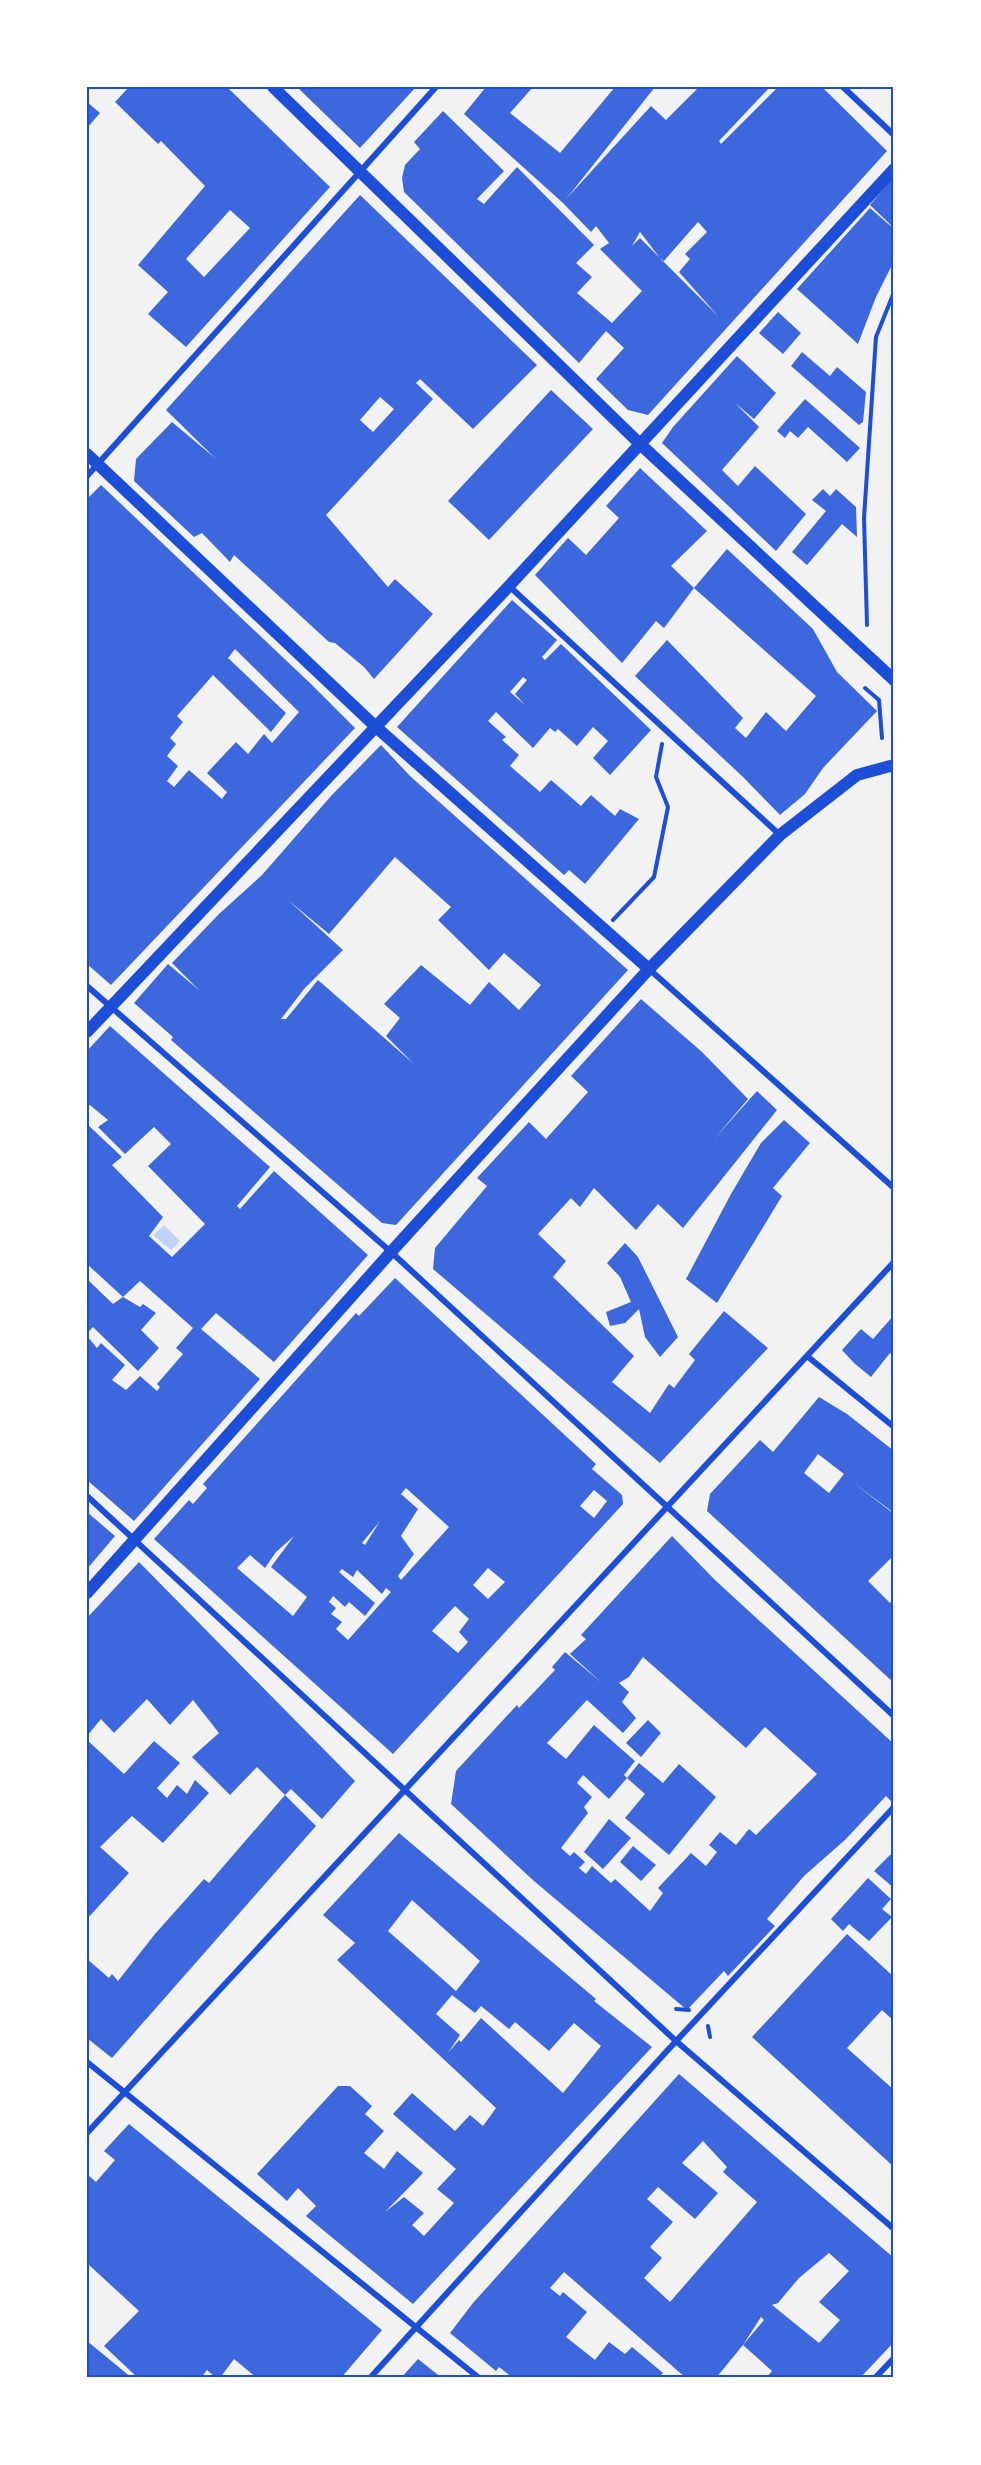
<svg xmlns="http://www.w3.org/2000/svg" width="981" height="2465" font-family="Montserrat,sans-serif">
	<rect width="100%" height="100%" fill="#f2f2f2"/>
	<!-- water -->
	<path fill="#bfd3fe" d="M164,1225L180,1241L171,1250L153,1235Z"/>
	<!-- building -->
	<path fill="#3d67dc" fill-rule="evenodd" d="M129,87H227L330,187L186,347L148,314L168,292L138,265L205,186L161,141L158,144L115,102ZM230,210L250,228L204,277L186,259Z
		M297,87H416L360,148Z
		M486,87H533L510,113L560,153L615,87H655L567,198L651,106L666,120L699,87H770L719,141L721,144L778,87H822L887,151L648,415L628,410L596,379L624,348L606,331L579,363L404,192L402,178L405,165L420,149L414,142L443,111L504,171L477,199L484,204L517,167L594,245L576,263L592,277L577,293L612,323L642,291L600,249L609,243L596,226L591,232L563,203L464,114ZM698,222L707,232L685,254L690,259L679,272L718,316L640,238L632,246L640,232L663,262Z
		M87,102L100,113L87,128Z
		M894,176V228L870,205Z
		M360,195L537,365L473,429L420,379L416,383L433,399L326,515L388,587L395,579L433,614L374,679L364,667L335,643L329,642L234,555L230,562L202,533L194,537L134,481L136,459L172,422L215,458L166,410ZM380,397L394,409L373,432L360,420Z
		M870,208L894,229V261L876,297L858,344L797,289Z
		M778,312L801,333L783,354L759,333Z
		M802,352L830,376L837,367L866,392L863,422L859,425L791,366Z
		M737,356L776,393L754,419L735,403L759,427L722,470L738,486L755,466L806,514L776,551L662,443L673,427Z
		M551,390L593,429L489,540L448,501Z
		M805,399L860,448L847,462L808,427L798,438L790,431L785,438L777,431Z
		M640,468L707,531L671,566L694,588L664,628L656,621L622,663L535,575L568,538L586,555L619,518L606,506Z
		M101,485L311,684L355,728L111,985L87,964V499ZM235,649L299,712L272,743L264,734L248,754L236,742L207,773L227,792L222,799L189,770L174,787L167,781L178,766L167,756L176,744L170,738L183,722L177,716L213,675L271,732L286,713L228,658Z
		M823,489L830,496L836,489L856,507L857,537L842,524L807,565L792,552L826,511L812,500Z
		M727,549L813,629L837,672L877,711L823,768L805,794L780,815L743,777L635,676L667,640L743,718L735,728L746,738L766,712L786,731L816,696L694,588Z
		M512,600L557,640L542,657L545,660L561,644L651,730L610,775L593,758L608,741L593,727L577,746L558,729L555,732L550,728L533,748L496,712L488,721L506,737L502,740L519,755L510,766L540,792L551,780L581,806L591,795L615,816L620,809L639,819L585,884L569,870L564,875L397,727ZM523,677L527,680L515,694L525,705L510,692Z
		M381,745L410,776L628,970L396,1225L382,1223L171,1040L173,1037L134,1003L168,964L199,990L172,963L219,914L262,875L331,796ZM395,857L451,907L438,920L489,970L504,953L541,985L519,1010L489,982L470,1005L421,965L384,1004L400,1018L386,1036L414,1064L318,980L286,1019H281L304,989L343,950L288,900L329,934Z
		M641,999L702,1052L748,1099L715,1138L757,1091L777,1110L683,1228L658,1204L636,1230L594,1188L580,1207L571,1198L538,1234L566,1261L553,1277L634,1356L612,1382L650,1413L669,1384L674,1388L695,1360L689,1354L724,1311L768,1348L660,1463L433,1269L435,1248L487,1186L477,1178L529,1122L546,1139L588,1092L571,1076Z
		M110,1026L270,1167L237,1206L240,1209L274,1171L368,1255L274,1362L216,1313L201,1329L260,1379L134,1521L87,1480V1336L97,1348L101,1343L125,1365L112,1380L126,1390L140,1376L157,1391L160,1387L157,1384L183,1354L176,1348L193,1328L140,1281L123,1297L87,1264V1124L122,1157L112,1165L163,1217L149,1236L172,1257L205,1224L148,1166L171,1144L154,1127L125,1154L98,1127L108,1120L90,1105L87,1107V1051Z
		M784,1120L810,1143L773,1188L782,1196L717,1303L686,1279L731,1194L761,1143Z
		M625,1243L638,1257L678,1337L660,1357L645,1337L639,1309L625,1323L610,1326L606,1312L631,1302L620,1277L607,1263Z
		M395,1278L596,1464L592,1469L622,1495L623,1504L393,1754L154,1539L189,1500L193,1504L207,1488L203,1484L356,1313L359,1316ZM406,1488L449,1527L401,1580L398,1576L414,1554L401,1536L418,1509L401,1494ZM594,1490L607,1501L594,1518L580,1506ZM380,1521L365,1545L362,1543ZM294,1536L271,1567L307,1597L293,1616L237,1568L250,1555L265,1568L276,1552ZM488,1568L505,1582L488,1599L473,1585ZM342,1569L353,1577L357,1570L382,1594L386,1588L391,1592L348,1640L336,1629L342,1622L331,1614L336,1608L329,1602L333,1596L345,1607L349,1602L365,1616L375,1603L339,1572ZM455,1606L469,1619L459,1632L468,1642L458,1653L432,1631Z
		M87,1279L113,1304L123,1297L140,1307L143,1304L156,1313L141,1330L159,1348L138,1371L93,1327L87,1333Z
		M894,1315V1356L890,1353L871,1377L854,1363L842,1350L861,1329L873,1339Z
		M819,1397L847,1414L894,1451V1513L850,1480L894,1514V1555L868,1581L890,1603L894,1598V1683L707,1511L710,1494L760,1440L773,1452ZM818,1454L844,1474L829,1493L804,1473Z
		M87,1512L115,1536L87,1569Z
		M672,1536L715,1580L894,1744V1799L892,1802L886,1796L846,1839L804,1876L767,1919L775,1926L728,1976L724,1971L687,2010L534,1881L451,1804L456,1771L517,1705L519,1708L555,1670L552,1667L565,1652L602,1683L570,1654L586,1639L581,1635ZM643,1657L746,1748L765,1727L817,1774L756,1835L749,1829L736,1845L720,1832L709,1845L717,1852L706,1866L691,1853L658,1888L663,1893L650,1911L615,1879L611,1883L592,1866L586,1874L579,1868L585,1862L574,1852L570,1856L561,1848L588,1813L584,1807L592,1797L577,1783L583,1775L609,1799L627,1778L624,1775L635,1761L594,1725L566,1759L547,1743L587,1700L623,1733L636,1718L622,1702L629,1692L619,1683L629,1677Z
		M139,1562L355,1781L322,1819L291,1789L285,1795L257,1767L230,1795L192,1757L219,1733L193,1700L170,1725L147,1699L114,1733L101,1719L87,1736V1618Z
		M648,1720L661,1733L641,1757L626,1743Z
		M87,1740L124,1774L154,1741L180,1763L157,1788L167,1798L177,1785L187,1794L195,1780L209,1793L163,1843L132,1816L100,1847L129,1873L87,1919Z
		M639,1763L663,1783L679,1764L716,1797L669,1855L625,1818L645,1794L627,1778Z
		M285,1795L316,1826L112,2058L87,2038V1959L109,1978L112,1974L118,1981L155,1934L204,1879L209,1883Z
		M609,1819L631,1838L603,1869L584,1852Z
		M399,1833L596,1999L594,2001L652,2047L413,2304L306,2216L316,2206L298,2188L287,2201L257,2174L338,2086H350L372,2106L365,2114L384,2131L364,2153L384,2169L397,2151L423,2173L385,2212L404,2197L424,2213L412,2225L424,2236L454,2203L437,2189L456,2169L393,2114L412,2093L455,2131L470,2115L483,2126L496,2108L337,1960L355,1943L323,1915ZM412,1900L480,1961L456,1991L388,1931ZM452,1995L475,2013L481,2006L509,2029L515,2022L549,2051L574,2023L601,2046L563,2093L481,2018L461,2042L459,2040L448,2053L460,2035L436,2014Z
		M633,1846L656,1865L641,1881L620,1862Z
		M894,1851V1888L874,1871Z
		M868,1878L891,1899L882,1909L892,1917L869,1941L849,1924L843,1931L831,1919Z
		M847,1934L894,1977V2021L882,2010L847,2048L894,2090V2167L752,2037Z
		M679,2074L894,2258V2342L860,2378H766L772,2371L743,2345L764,2320L761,2317L743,2345L716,2378H686L564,2272L550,2288L560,2296L563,2292L587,2312L566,2337L595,2360L609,2342L625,2354L632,2347L663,2373L658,2378H513L499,2367L496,2371L450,2333L473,2303ZM703,2141L727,2167L723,2172L757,2202L670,2302L644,2278L662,2258L650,2247L673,2222L647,2199L658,2187L695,2219L718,2193L682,2163ZM829,2253L849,2271L819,2302L840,2320L819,2343L772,2305L778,2303L799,2278Z
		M129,2124L382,2330L341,2378H257L234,2359L220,2378H216L207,2370L201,2378H138L104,2346L139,2311L89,2265L87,2266V2174L96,2182L115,2160L104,2151Z
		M87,2341L132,2378H87Z
		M418,2359L442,2378H401Z"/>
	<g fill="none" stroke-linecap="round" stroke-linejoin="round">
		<!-- path -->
		<path stroke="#1d4ed8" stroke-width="4" d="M867,625L864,518L876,337L894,292
			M865,688L879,700L882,738
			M613,920L654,877L668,807L656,777L662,744
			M676,2009L689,2010
			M708,2026L710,2037"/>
		<!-- minor -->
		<path stroke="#1d4ed8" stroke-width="6" d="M843,87L894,135
			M87,476L436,87
			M509,586L780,835
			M649,969L894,1188
			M87,986L391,1252L894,1716
			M807,1356L894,1427
			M87,1496L676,2041L894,2229
			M87,2062L479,2378
			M87,2133L894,1262
			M370,2378L666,2052L894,1807
			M875,2378L894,2358"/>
		<!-- secondary -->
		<path stroke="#1d4ed8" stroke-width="12" d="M273,87L639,443L894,680
			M87,454L376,727L649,969
			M87,1032L509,586L894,169
			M87,1593L391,1252L649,969L780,835L857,775L894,765"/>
	</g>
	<!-- border -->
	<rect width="981" height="2465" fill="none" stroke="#ffffff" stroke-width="177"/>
	<rect x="88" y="88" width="804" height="2288" fill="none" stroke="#1d4ed8" stroke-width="2"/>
</svg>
